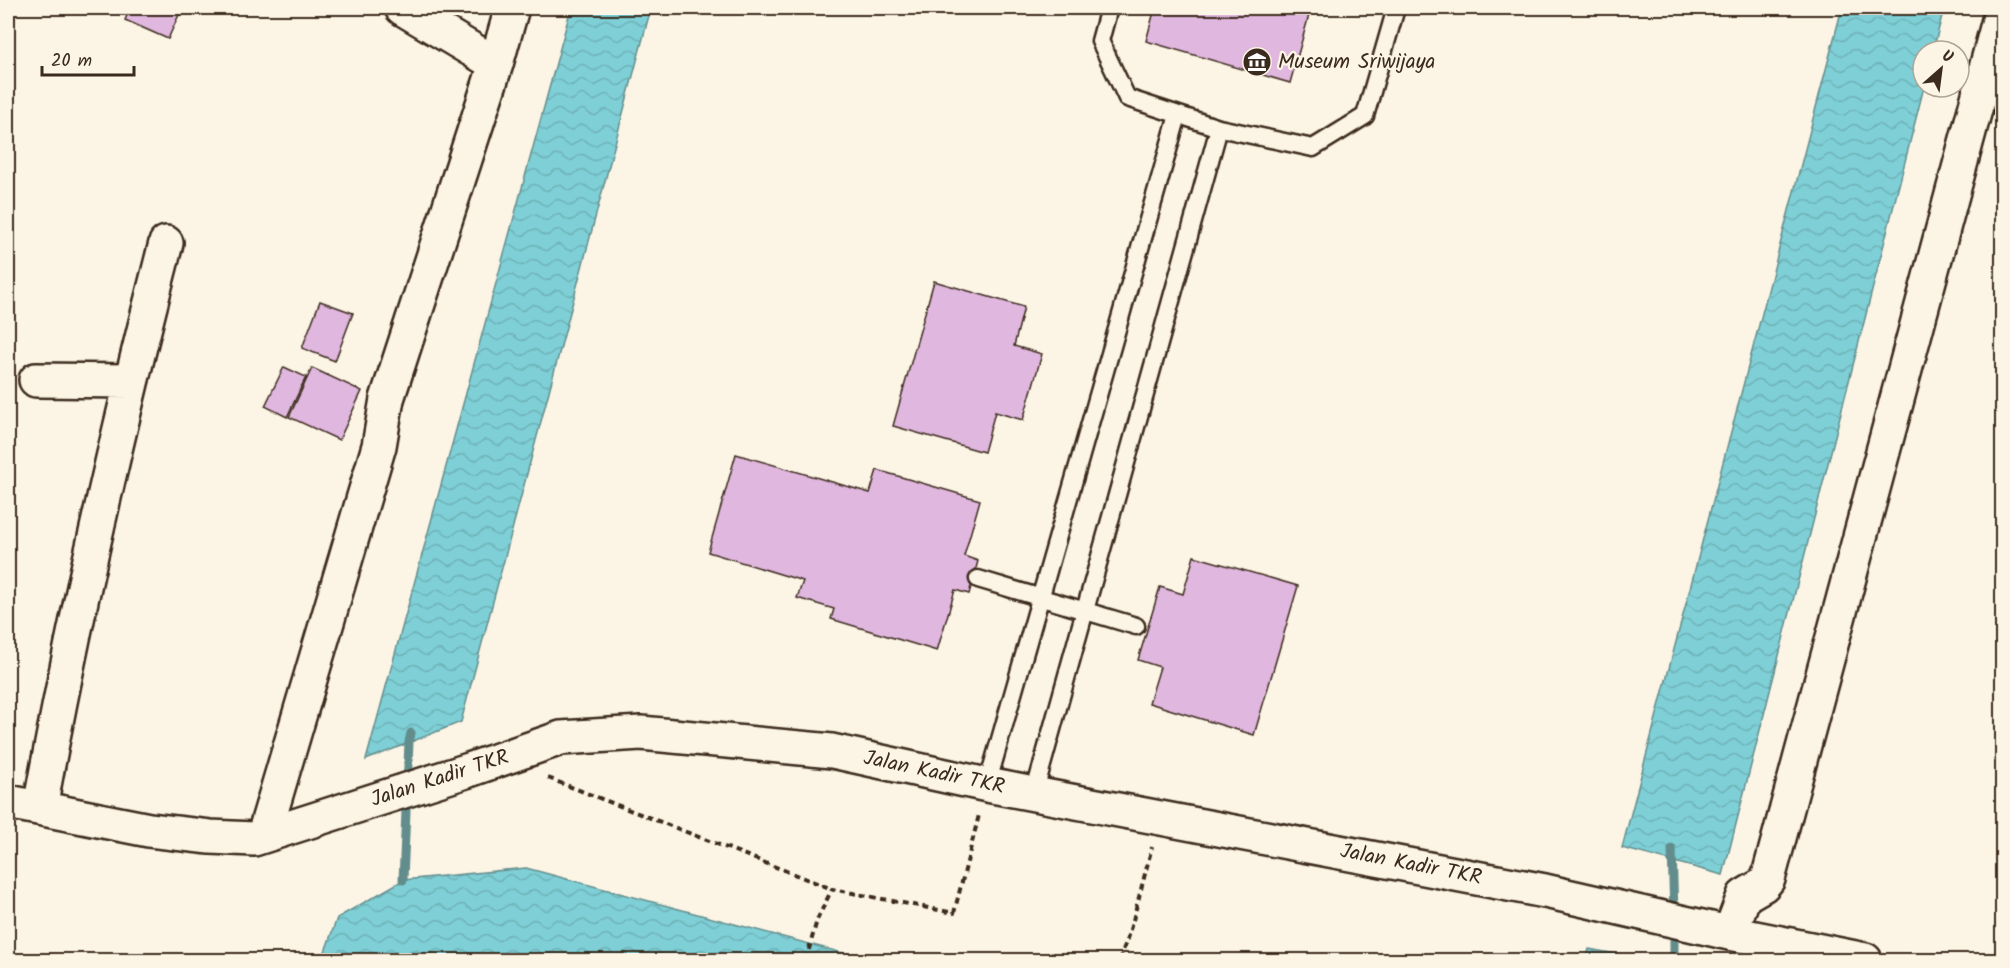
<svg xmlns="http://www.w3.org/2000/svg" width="2010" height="968" font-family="Kalam,sans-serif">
	<defs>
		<pattern id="water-waves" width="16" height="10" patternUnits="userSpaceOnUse" patternTransform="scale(1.5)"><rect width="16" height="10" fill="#7ecfd6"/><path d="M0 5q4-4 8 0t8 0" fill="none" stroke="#6eb2b7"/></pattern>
	</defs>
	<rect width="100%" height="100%" fill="#fcf5e5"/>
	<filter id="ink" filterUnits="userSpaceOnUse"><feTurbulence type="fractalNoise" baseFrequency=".0167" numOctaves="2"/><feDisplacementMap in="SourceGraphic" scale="12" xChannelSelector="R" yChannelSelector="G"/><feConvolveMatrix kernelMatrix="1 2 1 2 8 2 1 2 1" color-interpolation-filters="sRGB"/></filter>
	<g filter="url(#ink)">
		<!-- water -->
		<path fill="url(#water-waves)" stroke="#638d8c" stroke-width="1.5" d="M571,8H651L461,722L366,760Z
			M1842,8H1944L1933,51H1923L1924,87L1723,875L1622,848Z
			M526,868L869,960H322L337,918L403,880Z
			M1589,949L1648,960H1586Z"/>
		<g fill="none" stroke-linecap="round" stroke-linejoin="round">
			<!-- stream -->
			<path stroke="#638d8c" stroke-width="9" d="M1672,849L1674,913
				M403,880L409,742L411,733
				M1674,927V960"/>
		</g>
		<!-- building -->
		<path fill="#e0b7df" stroke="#3b2a1e" stroke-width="1.5" d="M130,8H182L168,39L125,20Z
			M1155,8H1311L1290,83L1146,41Z
			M934,281L1024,307L1014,346L1042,354L1023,420L995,412L984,452L893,426Z
			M320,301L353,313L335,361L302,348Z
			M284,367L306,377L287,417L265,406Z
			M312,368L362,391L339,440L289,417Z
			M736,454L870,493L877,470L980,500L964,556L978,561L969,594L955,590L937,651L831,619L834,609L797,598L803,581L708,552Z
			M1194,556L1298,586L1254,735L1149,703L1160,667L1138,660L1160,587L1183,594Z"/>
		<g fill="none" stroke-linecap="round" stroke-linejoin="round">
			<!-- lane casing -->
			<g stroke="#3b2a1e" stroke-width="21">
				<path id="lane" d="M1219,128L1313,148L1365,116L1396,8
					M978,579L1136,626
					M987,785L1178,115
					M1034,794L1219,128L1127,98L1100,41L1109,8"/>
			</g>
			<!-- street casing -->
			<g stroke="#3b2a1e" stroke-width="38">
				<path id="street" d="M402,8L496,64
					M36,380L131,381
					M40,808C74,618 118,430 166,243
					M264,835L379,446L387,399L496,64L512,8
					M1730,933L1744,896L1763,885L1768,879L2002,9"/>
			</g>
			<!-- secondary casing -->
			<g stroke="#3b2a1e" stroke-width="38">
				<path id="secondary" d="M8,802L149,830L210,837L254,839L469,770L561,738L641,733L832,751L987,785L1545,891L1720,931L1865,960"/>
			</g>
			<!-- path -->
			<path stroke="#3b2a1e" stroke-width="4" stroke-dasharray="6 4.5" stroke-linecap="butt" d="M548,778L832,889
				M806,960L817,920L832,889L954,913L979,815
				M1120,960L1133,920L1152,847"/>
			<!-- lane -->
			<use href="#lane" stroke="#fcf5e5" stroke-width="16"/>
			<!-- street -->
			<use href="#street" stroke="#fcf5e5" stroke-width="33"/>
			<!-- secondary -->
			<use href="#secondary" stroke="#fcf5e5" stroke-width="33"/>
		</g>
	</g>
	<!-- icons -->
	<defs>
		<g id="museum-disc" transform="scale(1.5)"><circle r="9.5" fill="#3b2a1e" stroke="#fcf5e5"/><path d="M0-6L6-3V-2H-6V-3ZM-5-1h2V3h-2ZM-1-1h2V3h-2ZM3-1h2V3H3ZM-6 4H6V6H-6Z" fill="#fff"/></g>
	</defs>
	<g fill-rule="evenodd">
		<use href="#museum-disc" x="1257" y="62"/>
	</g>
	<g text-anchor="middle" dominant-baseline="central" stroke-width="4.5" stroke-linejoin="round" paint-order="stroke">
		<!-- poi labels -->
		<g font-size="21" fill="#3b2a1e" stroke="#fcf5e5" text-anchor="start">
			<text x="1278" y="62">Museum Sriwijaya</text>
		</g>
		<!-- street labels -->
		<g font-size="21" fill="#3b2a1e" stroke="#fcf5e5">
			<text transform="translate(934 773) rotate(12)">Jalan Kadir TKR</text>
			<text transform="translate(440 779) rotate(-18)">Jalan Kadir TKR</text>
			<text transform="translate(1411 865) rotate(11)">Jalan Kadir TKR</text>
		</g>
	</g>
	<!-- margin -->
	<rect width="2010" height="968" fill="none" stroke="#fcf5e5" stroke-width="30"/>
	<rect x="15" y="15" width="1980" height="938" fill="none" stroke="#3b2a1e" stroke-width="2" filter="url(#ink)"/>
	<!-- north arrow -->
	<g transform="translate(1941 69) rotate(28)"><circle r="28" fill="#fcf5e5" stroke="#afa495" stroke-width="1.5"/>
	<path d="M0-4.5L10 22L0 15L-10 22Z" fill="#3b2a1e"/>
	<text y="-9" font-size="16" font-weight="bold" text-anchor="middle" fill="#3b2a1e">U</text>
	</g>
	<!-- scale -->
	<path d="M42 66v9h92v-9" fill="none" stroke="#3b2a1e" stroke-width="3"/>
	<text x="51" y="66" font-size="18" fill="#3b2a1e" stroke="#fcf5e5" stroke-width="4.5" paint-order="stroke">20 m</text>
</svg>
